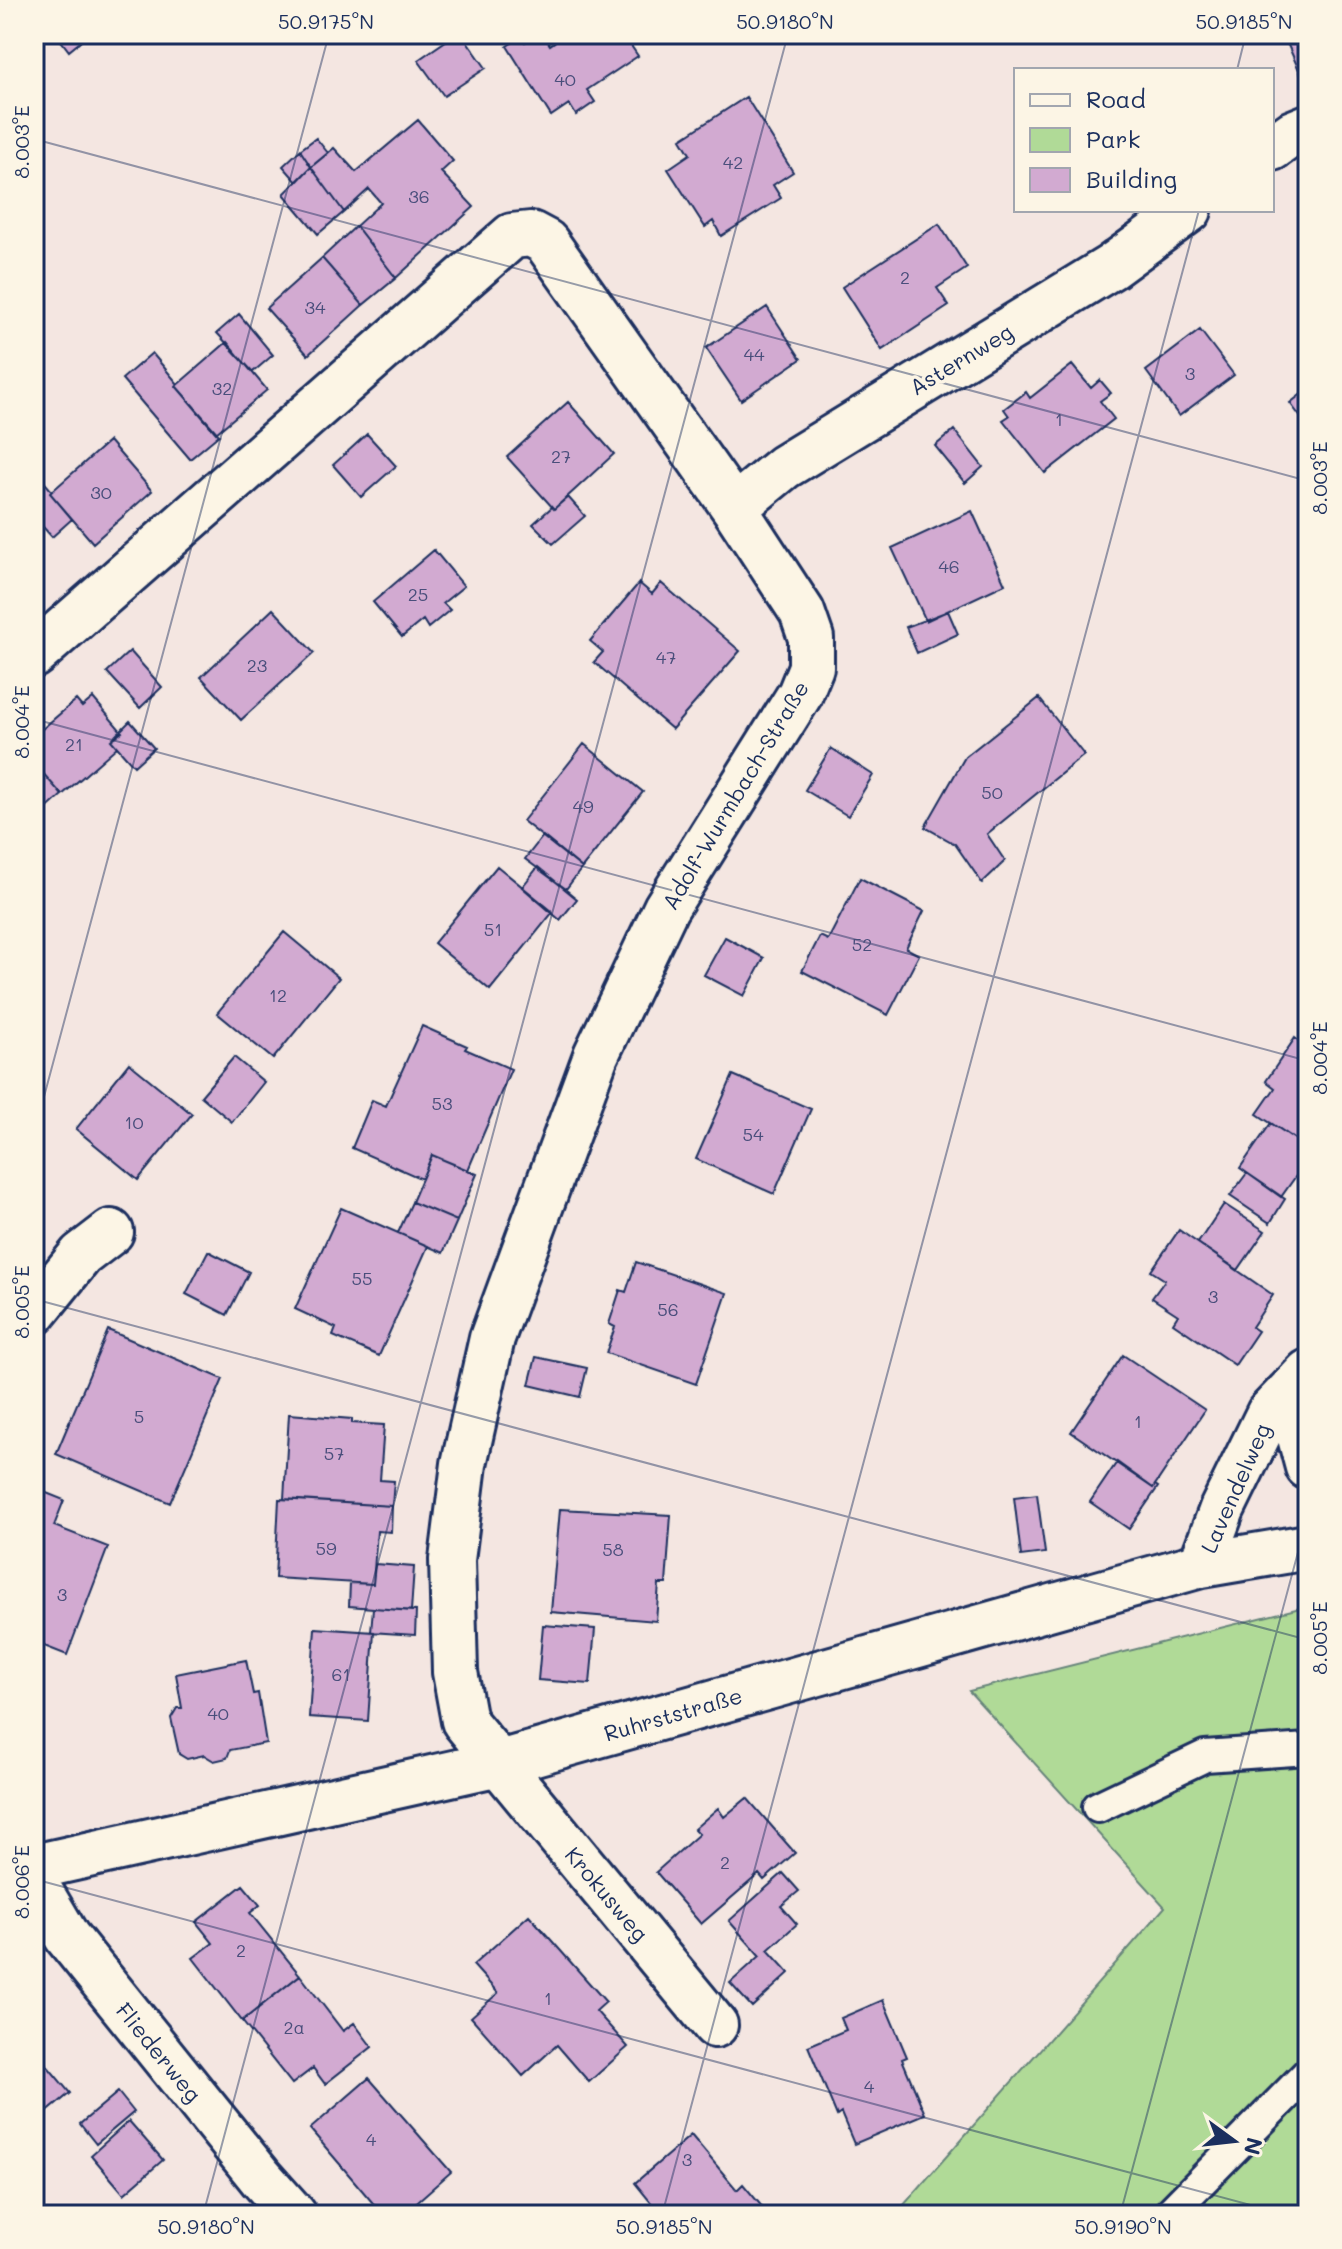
<svg xmlns="http://www.w3.org/2000/svg" width="1342" height="2249" font-family="Mali,sans-serif">
	<rect width="100%" height="100%" fill="#f4e6e1"/>
	<filter id="ink" filterUnits="userSpaceOnUse"><feTurbulence type="fractalNoise" baseFrequency=".0125" numOctaves="2"/><feDisplacementMap in="SourceGraphic" scale="16" xChannelSelector="R" yChannelSelector="G"/><feConvolveMatrix kernelMatrix="1 2 1 2 8 2 1 2 1" color-interpolation-filters="sRGB"/></filter>
	<g filter="url(#ink)">
		<!-- green -->
		<path fill="#b0da97" stroke="#66847a" stroke-width="2" d="M1308,1606V2215H895L1165,1907L969,1691Z"/>
		<!-- building -->
		<path fill="#d2aad1" stroke="#1b2f5e" stroke-width="2" d="M56,34H90L69,51Z
			M456,34H462L486,68L444,96L418,60Z
			M538,34H543L550,45L566,34H623L638,56L587,90L595,102L576,115L569,104L551,116L507,46L521,37L525,42Z
			M1283,34H1308V88H1307Z
			M746,97L793,172L773,185L781,198L721,236L713,221L705,227L668,169L690,154L681,139Z
			M418,120L453,161L441,172L474,207L396,278L356,226L381,203L369,189L344,212L311,167L334,148L356,172Z
			M316,138L328,153L311,167L300,150Z
			M300,150L311,167L297,182L283,166Z
			M311,167L344,212L318,234L284,194Z
			M939,224L967,268L937,288L949,306L882,350L842,287Z
			M356,226L396,278L363,305L322,258Z
			M322,258L363,305L308,355L266,308Z
			M767,307L801,359L741,400L706,348Z
			M239,314L273,355L253,372L217,333Z
			M1200,330L1234,375L1179,416L1146,371Z
			M227,342L267,390L216,433L176,386Z
			M152,353L178,384L176,386L219,435L190,459L122,379Z
			M1072,365L1091,388L1100,380L1111,393L1100,401L1114,419L1045,473L1003,420L1009,416L1004,409L1026,392L1030,398Z
			M1308,389V427L1290,403Z
			M568,402L614,454L554,509L507,457Z
			M954,430L983,467L965,483L935,446Z
			M367,434L396,466L361,497L333,465Z
			M109,441L152,491L93,543L50,493Z
			M39,476L52,491L50,493L72,519L52,537L34,517V480Z
			M568,497L585,516L553,544L533,524L552,507L554,509Z
			M972,511L1005,584L926,621L892,548Z
			M434,550L464,586L443,603L450,610L428,628L423,620L402,637L373,602Z
			M639,583L652,594L661,583L740,651L672,729L594,662L603,652L590,641Z
			M273,609L314,653L241,720L201,677Z
			M948,611L958,634L917,653L906,627Z
			M130,651L162,687L140,708L107,672Z
			M93,698L122,732L111,740L117,747L62,795L34,763V736L76,700L82,707Z
			M1039,698L1084,755L987,834L1005,861L982,883L955,844L925,827L965,757Z
			M130,721L154,748L134,766L111,740Z
			M584,744L643,792L582,868L523,821Z
			M831,748L873,775L848,816L805,790Z
			M34,763L62,795L34,820Z
			M543,836L582,868L566,889L525,859Z
			M497,866L553,912L490,990L434,943Z
			M538,867L577,899L560,920L522,887Z
			M860,878L924,911L906,948L919,955L888,1015L802,971L820,936L828,940Z
			M284,932L339,978L273,1059L217,1013Z
			M725,937L764,958L744,996L704,975Z
			M422,1026L467,1046L465,1049L511,1069L468,1170L432,1155L422,1179L352,1148L372,1100L386,1106Z
			M1295,1038L1308,1047V1148L1257,1114L1275,1088L1266,1081Z
			M234,1057L264,1082L232,1122L201,1096Z
			M129,1063L192,1114L138,1180L76,1129Z
			M733,1075L811,1109L774,1194L696,1159Z
			M1271,1123L1308,1148V1159L1281,1197L1240,1168Z
			M432,1155L477,1174L457,1221L412,1202Z
			M1247,1173L1285,1199L1270,1223L1230,1196Z
			M412,1202L457,1221L443,1253L398,1233Z
			M1224,1204L1265,1231L1238,1270L1198,1243Z
			M341,1208L428,1246L379,1356L333,1336L336,1328L295,1309Z
			M1179,1230L1273,1295L1252,1327L1258,1331L1235,1365L1173,1323L1178,1315L1152,1298L1165,1280L1151,1271Z
			M208,1251L249,1272L227,1315L186,1294Z
			M636,1262L727,1293L696,1384L606,1353L615,1327L609,1324L620,1290L626,1292Z
			M108,1330L223,1379L170,1503L56,1454Z
			M1123,1355L1205,1410L1153,1488L1071,1432Z
			M536,1357L587,1368L580,1397L529,1385Z
			M289,1414L352,1419V1423L384,1425L380,1480L394,1481L392,1506L284,1499Z
			M1117,1462L1153,1488L1155,1485L1158,1487L1129,1529L1090,1502Z
			M34,1488L64,1500L54,1526L108,1547L67,1655L34,1642Z
			M1037,1494L1045,1553L1021,1556L1014,1497Z
			M279,1499L392,1506L391,1532L377,1531L373,1584L275,1578Z
			M560,1509L671,1515L666,1584H659L656,1621L551,1612Z
			M375,1564L414,1567L411,1611L349,1606L350,1583L373,1584Z
			M373,1608L416,1611L415,1635L371,1632Z
			M543,1625L595,1629L590,1684L538,1680Z
			M315,1628L374,1632L368,1721L309,1717Z
			M246,1660L253,1694L258,1693L266,1743L230,1750L227,1758L214,1761L204,1755L187,1759L179,1754L171,1718L177,1708H182L176,1674Z
			M747,1798L795,1853L764,1880L759,1874L701,1924L656,1872L699,1834L694,1829L718,1808L724,1817Z
			M783,1873L799,1891L781,1906L797,1924L768,1950L789,1973L752,2007L730,1983L760,1956L729,1921Z
			M243,1885L260,1905L250,1913L300,1975L242,2021L193,1958L213,1943L196,1922Z
			M529,1915L606,2002L596,2011L628,2047L589,2082L557,2045L523,2076L471,2017L498,1993L473,1965Z
			M300,1975L343,2031L354,2023L372,2047L325,2084L313,2068L292,2084L242,2021Z
			M883,2000L907,2057L902,2059L925,2114L854,2144L841,2113L837,2116L808,2046L846,2030L841,2018Z
			M34,2050L70,2093L34,2123Z
			M369,2078L451,2172L402,2215H383L310,2129Z
			M118,2092L134,2112L96,2144L80,2124Z
			M129,2121L163,2160L124,2194L91,2155Z
			M691,2135L737,2190L743,2184L769,2215H661L635,2183Z"/>
		<g fill="none" stroke-linecap="round" stroke-linejoin="round">
			<!-- lane casing -->
			<g stroke="#1b2f5e" stroke-width="36">
				<path id="lane" d="M1098,1807L1205,1756L1308,1749
					M1168,2215L1308,2073"/>
			</g>
			<!-- street casing -->
			<g stroke="#1b2f5e" stroke-width="50">
				<path id="street" d="M1272,148L1293,133L1308,127
					M734,508L784,467L1111,267L1189,210
					M34,655L512,236L531,234L546,242L734,508L802,612L811,638V667L800,694L666,908L596,1055L492,1338L464,1464L452,1560L455,1672L464,1721L715,2025
					M34,1313L81,1255L111,1232
					M1305,1377L1300,1437L1308,1467
					M1201,1565L1222,1509L1269,1413L1308,1372
					M34,1867L499,1763L1201,1565L1308,1547
					M34,1881L67,1937L261,2178L294,2215"/>
			</g>
			<!-- lane -->
			<use href="#lane" stroke="#fcf5e5" stroke-width="30"/>
			<!-- street -->
			<use href="#street" stroke="#fcf5e5" stroke-width="44"/>
		</g>
	</g>
	<!-- ticks -->
	<path fill="none" stroke="#1b2f5e" stroke-width="2" stroke-opacity="0.45" d="M1237,70L1246,34M34,139L1308,481M34,719L1308,1061M34,1134L329,34M34,1299L1308,1640M34,1879L1288,2215M203,2215L788,34M662,2215L1199,210M1120,2215L1308,1515"/>
	<g text-anchor="middle" dominant-baseline="central" stroke-width="7" stroke-linejoin="round" paint-order="stroke">
		<!-- number labels -->
		<g font-size="18" fill="#494e7b">
			<text x="565" y="79">40</text>
			<text x="733" y="162">42</text>
			<text x="419" y="196">36</text>
			<text x="905" y="277">2</text>
			<text x="315" y="307">34</text>
			<text x="754" y="354">44</text>
			<text x="1190" y="373">3</text>
			<text x="222" y="388">32</text>
			<text x="1059" y="419">1</text>
			<text x="561" y="456">27</text>
			<text x="101" y="492">30</text>
			<text x="949" y="566">46</text>
			<text x="418" y="594">25</text>
			<text x="666" y="657">47</text>
			<text x="257" y="665">23</text>
			<text x="74" y="744">21</text>
			<text x="992" y="792">50</text>
			<text x="583" y="806">49</text>
			<text x="493" y="929">51</text>
			<text x="862" y="944">52</text>
			<text x="278" y="995">12</text>
			<text x="442" y="1103">53</text>
			<text x="134" y="1122">10</text>
			<text x="753" y="1134">54</text>
			<text x="362" y="1278">55</text>
			<text x="1213" y="1296">3</text>
			<text x="668" y="1309">56</text>
			<text x="139" y="1416">5</text>
			<text x="1138" y="1421">1</text>
			<text x="334" y="1453">57</text>
			<text x="326" y="1548">59</text>
			<text x="613" y="1549">58</text>
			<text x="62" y="1594">3</text>
			<text x="341" y="1674">61</text>
			<text x="218" y="1713">40</text>
			<text x="725" y="1862">2</text>
			<text x="241" y="1950">2</text>
			<text x="548" y="1998">1</text>
			<text x="294" y="2027">2a</text>
			<text x="869" y="2086">4</text>
			<text x="371" y="2139">4</text>
			<text x="687" y="2159">3</text>
		</g>
		<!-- street labels -->
		<g font-size="22" fill="#1b2f5e" stroke="#fcf5e5">
			<text transform="translate(961 359) rotate(-31)">Asternweg</text>
			<text transform="translate(735 795) rotate(-59)">Adolf-Wurmbach-Straße</text>
			<text transform="translate(1235 1488) rotate(-66)">Lavendelweg</text>
			<text transform="translate(673 1714) rotate(-16)">Ruhrststraße</text>
			<text transform="translate(607 1894) rotate(50)">Krokusweg</text>
			<text transform="translate(159 2052) rotate(51)">Fliederweg</text>
		</g>
	</g>
	<!-- margin -->
	<rect width="1342" height="2249" fill="none" stroke="#fcf5e5" stroke-width="88"/>
	<!-- legend -->
	<rect x="1014" y="68" width="260" height="144" fill="#fcf5e5" stroke="#a2a6af" stroke-width="2"/>
	<rect x="1030" y="94" width="40" height="12" fill="#fcf5e5" stroke="#a2a6af" stroke-width="2"/>
	<text x="1086" y="108" font-size="24" fill="#1b2f5e">Road</text>
	<rect x="1030" y="128" width="40" height="24" fill="#b0da97" stroke="#a2a6af" stroke-width="2"/>
	<text x="1086" y="148" font-size="24" fill="#1b2f5e">Park</text>
	<rect x="1030" y="168" width="40" height="24" fill="#d2aad1" stroke="#a2a6af" stroke-width="2"/>
	<text x="1086" y="188" font-size="24" fill="#1b2f5e">Building</text>
	<!-- north arrow -->
	<g transform="translate(1234 2141) rotate(105)" stroke="#fcf5e5" stroke-width="6" paint-order="stroke">
	<path d="M0-6L14 30L0 20L-14 30Z" fill="#1b2f5e"/>
	<text y="-12" font-size="22" font-weight="bold" text-anchor="middle" fill="#1b2f5e">N</text>
	</g>
	<rect x="44" y="44" width="1254" height="2161" fill="none" stroke="#1b2f5e" stroke-width="3"/>
	<g font-size="20" text-anchor="middle" fill="#1b2f5e">
		<text x="326" y="29">50.9175°N</text>
		<text x="785" y="29">50.9180°N</text>
		<text x="1244" y="29">50.9185°N</text>
		<text transform="translate(22 142) rotate(-90)" y="7">8.003°E</text>
		<text transform="translate(1320 478) rotate(-90)" y="7">8.003°E</text>
		<text transform="translate(22 722) rotate(-90)" y="7">8.004°E</text>
		<text transform="translate(1320 1058) rotate(-90)" y="7">8.004°E</text>
		<text transform="translate(22 1302) rotate(-90)" y="7">8.005°E</text>
		<text transform="translate(1320 1638) rotate(-90)" y="7">8.005°E</text>
		<text transform="translate(22 1882) rotate(-90)" y="7">8.006°E</text>
		<text x="206" y="2234">50.9180°N</text>
		<text x="664" y="2234">50.9185°N</text>
		<text x="1123" y="2234">50.9190°N</text>
	</g>
</svg>
